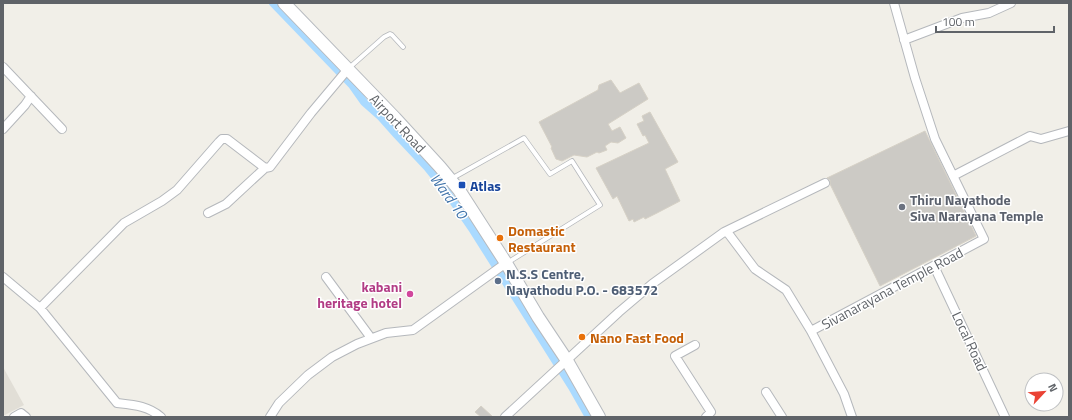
<svg xmlns="http://www.w3.org/2000/svg" width="1072" height="420" font-family="'Titillium Web',sans-serif">
	<rect width="100%" height="100%" fill="#f1efe8"/>
	<!-- education -->
	<path fill="#e1ded6" d="M3,367L24,405L3,416Z"/>
	<g fill="none" stroke-linecap="round" stroke-linejoin="round">
		<!-- canal -->
		<path stroke="#aadaff" stroke-width="8" d="M273,3L352,85L364,102L381,117L397,135L427,167L444,188L473,230L572,387L589,417"/>
	</g>
	<!-- building -->
	<path fill="#cccac5" stroke="#d6d1c6" d="M611,80L620,93L639,83L648,99L608,124L612,131L620,127L626,138L618,143L611,142L605,146L607,150L599,153L597,152L587,157L574,155L562,161L556,159L551,148L552,147L539,122L598,90L599,85Z
		M650,112L678,162L665,169L680,201L657,213L645,219L644,217L634,222L633,219L629,221L617,196L613,199L596,168L649,143L645,135L643,136L637,124L644,121L642,116Z
		M925,131L976,236L880,286L830,184V180L827,178Z
		M481,406L493,417H481L475,412Z"/>
	<g fill="none" stroke-linecap="round" stroke-linejoin="round">
		<!-- lane casing -->
		<g stroke="#b5b8bc" stroke-width="5.5">
			<path id="lane" d="M349,68L384,37L390,34L392,35L403,47
				M451,179L524,138L550,174L572,161L600,205L507,263"/>
		</g>
		<!-- street casing -->
		<g stroke="#b5b8bc" stroke-width="10">
			<path id="street" d="M904,40L962,18L989,13L1011,3
				M3,67L62,129
				M3,129L25,105L31,96
				M953,176L1030,136L1041,139L1069,131
				M208,213L226,204L265,168
				M724,232L825,183
				M934,266L1005,417
				M3,277L40,308L117,403C135,405 148,406 161,417
				M326,277L371,338
				M40,308L124,223L162,201L177,190L219,142L222,139H227L265,168L270,167L311,113L348,69
				M811,331L844,394L852,417
				M695,345L675,356L711,412L706,417
				M766,392L782,417
				M14,417L21,413L26,417
				M270,417L279,403L308,375L332,357L357,344L386,333L413,330L506,263
				M505,417L619,312L652,284L724,232L728,233L755,269L786,290L811,331L984,239L935,139L915,78L894,3"/>
		</g>
		<!-- secondary casing -->
		<g stroke="#b6babf" stroke-width="14">
			<path id="secondary" d="M284,3L395,118L440,167L459,190L506,263L538,317L566,359L599,417"/>
		</g>
		<!-- lane -->
		<use href="#lane" stroke="#fff" stroke-width="4"/>
		<!-- street -->
		<use href="#street" stroke="#fff" stroke-width="8"/>
		<!-- secondary -->
		<use href="#secondary" stroke="#fff" stroke-width="12"/>
	</g>
	<!-- markers -->
	<rect fill="#1a4fb4" stroke="#fff" stroke-width="1.5" x="458" y="181" width="8" height="8" rx="2"/>
	<circle fill="#6b7280" stroke="#fff" stroke-width="1.5" cx="902" cy="207" r="4"/>
	<g fill="#e8710a" stroke="#fff" stroke-width="1.5">
		<circle cx="500" cy="238" r="4"/>
		<circle cx="582" cy="337" r="4"/>
	</g>
	<circle fill="#5c6f8a" stroke="#fff" stroke-width="1.5" cx="498" cy="281" r="4"/>
	<circle fill="#d1479c" stroke="#fff" stroke-width="1.5" cx="410" cy="294" r="4"/>
	<g text-anchor="middle" dominant-baseline="central" stroke-width="3" stroke-linejoin="round" paint-order="stroke">
		<!-- street labels -->
		<g font-size="14" fill="#5f6368" stroke="#fff">
			<text transform="translate(398 123) rotate(47)">Airport Road</text>
			<text transform="translate(892 288) rotate(-28)">Sivanarayana Temple Road</text>
			<text transform="translate(970 341) rotate(65)">Local Road</text>
		</g>
		<!-- transit labels -->
		<g font-size="14" font-weight="bold" fill="#164399" stroke="#fff" text-anchor="start">
			<text x="470" y="185">Atlas</text>
		</g>
		<!-- worship labels -->
		<g font-size="14" font-weight="bold" fill="#5b616d" stroke="#fff" text-anchor="start">
			<text x="910" y="199">Thiru Nayathode<tspan x="910" dy="16">Siva Narayana Temple</tspan></text>
		</g>
		<!-- food labels -->
		<g font-size="14" font-weight="bold" fill="#c56008" stroke="#fff" text-anchor="start">
			<text x="508" y="230">Domastic<tspan x="508" dy="16">Restaurant</tspan></text>
			<text x="590" y="337">Nano Fast Food</text>
		</g>
		<!-- service labels -->
		<g font-size="14" font-weight="bold" fill="#4e5e75" stroke="#fff" text-anchor="start">
			<text x="506" y="273">N.S.S Centre,<tspan x="506" dy="16">Nayathodu P.O. - 683572</tspan></text>
		</g>
		<!-- hotel labels -->
		<g font-size="14" font-weight="bold" fill="#b23c85" stroke="#fff" text-anchor="end">
			<text x="402" y="286">kabani<tspan x="402" dy="16">heritage hotel</tspan></text>
		</g>
		<!-- water labels -->
		<g font-size="15" font-style="italic" fill="#4174aa" stroke="#fff">
			<text transform="translate(449 196) rotate(54)">Ward 10</text>
		</g>
	</g>
	<!-- border -->
	<rect width="1072" height="420" fill="none" stroke="#5f6368" stroke-width="8"/>
	<!-- north arrow -->
	<g transform="translate(1044 392) rotate(64)"><circle r="19" fill="#ffffff" stroke="#bfc1c3"/>
	<path d="M0-3L7 15L0 10L-7 15Z" fill="#ea4335"/>
	<text y="-6" font-size="11" font-weight="bold" text-anchor="middle" fill="#5f6368">N</text>
	</g>
	<!-- scale -->
	<path d="M936 26v6h118v-6" fill="none" stroke="#5f6368" stroke-width="2"/>
	<text x="942" y="26" font-size="12" fill="#5f6368" stroke="#ffffff" stroke-width="3" paint-order="stroke">100 m</text>
</svg>
